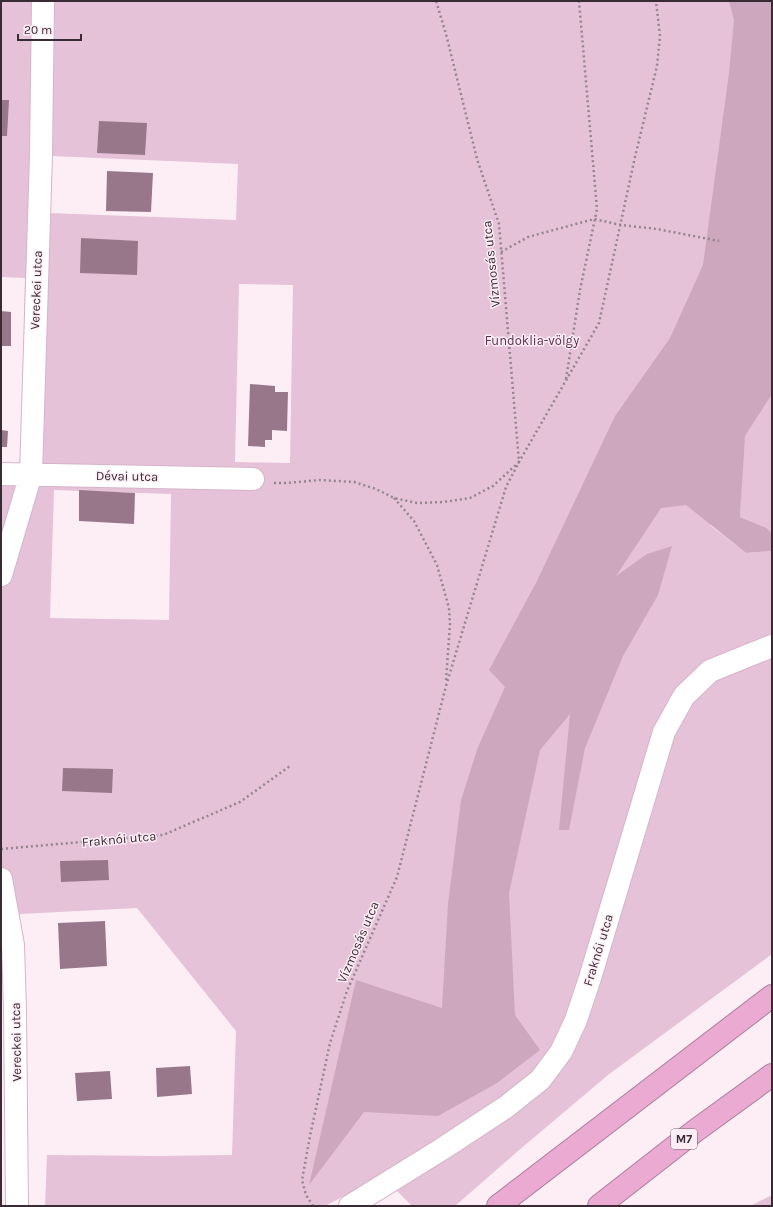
<svg xmlns="http://www.w3.org/2000/svg" width="773" height="1207" font-family="Karla,sans-serif">
	<rect width="100%" height="100%" fill="#fdeef6"/>
	<!-- green -->
	<path fill="#e5c2d7" fill-rule="evenodd" d="M1,1H772V534L767,528L740,517L742,476L710,525L746,553L772,551V954L608,1075L518,1151L455,1206H412L382,1176L325,1206H45L47,1155L161,1156L232,1155L236,1031L137,908L1,915V486H21L25,278L1,277ZM51,156L238,164L236,220L49,213ZM239,284L293,285L290,463L235,462ZM54,490L171,494L169,620L50,618Z
		M772,1195V1206H750Z"/>
	<!-- forest -->
	<path fill="#cda7bd" d="M729,1H772V394L745,436L740,517L767,528L772,534V551L746,553L686,505L661,508L616,576L647,554L672,546L658,595L623,656L585,748L569,830H559L570,714L540,750L509,893L515,1015L540,1050L497,1083L438,1116L364,1112L309,1185L356,980L442,1008L448,904L461,800L478,747L505,687L489,670L537,581L615,416L670,338L703,265L729,73L734,20Z"/>
	<!-- building -->
	<path fill="#98778b" d="M1,100H9L7,136H1Z
		M99,121L147,123L145,155L97,153Z
		M107,171L153,173L151,212L106,211Z
		M81,238L138,241L137,275L80,273Z
		M1,311L11,312V346H1Z
		M250,384L275,386V392H288L287,431L272,430V440H265V447L248,446Z
		M1,430L8,431L7,447H1Z
		M79,490L135,493L134,524L79,521Z
		M63,768L113,769L112,793L62,791Z
		M108,860L109,880L61,882L60,861Z
		M105,921L107,966L60,969L58,923Z
		M190,1066L192,1094L157,1097L156,1068Z
		M110,1071L112,1099L77,1101L75,1073Z"/>
	<g fill="none" stroke-linecap="round" stroke-linejoin="round">
		<!-- minor casing -->
		<g stroke="#d7b4c9" stroke-width="24">
			<path id="minor" d="M1,474L253,479
				M1,575L31,474L41,155L43,1
				M1,879L13,945L15,1010L17,1206
				M350,1206L442,1149L506,1107L540,1080L561,1052L576,1020L590,978L664,732L684,696L710,671L772,646"/>
		</g>
		<!-- highway casing -->
		<g stroke="#ad7e9a" stroke-width="24">
			<path id="highway" d="M498,1206L772,996
				M599,1206L695,1131L772,1075"/>
		</g>
		<!-- path -->
		<path stroke="#94858e" stroke-width="2.5" stroke-dasharray="2 3" stroke-linecap="butt" d="M501,252L528,237L594,219L621,225L657,229L719,241
			M566,379L580,290L597,209L579,1
			M274,483H287L320,480L354,482L376,489L394,498L417,503L444,502L470,498L493,486L519,462L499,224L477,159L446,34L436,1
			M394,498L414,521L437,565L449,608L450,624L446,681
			M1,849L163,835L240,802L290,766
			M313,1206L306,1195L302,1180L310,1136L330,1043L347,991L397,877L446,686L506,487L519,462L599,323L635,157L657,66L660,36L656,1"/>
		<!-- minor -->
		<use href="#minor" stroke="#fff" stroke-width="22"/>
		<!-- highway -->
		<use href="#highway" stroke="#ebaad1" stroke-width="22"/>
	</g>
	<g text-anchor="middle" dominant-baseline="central" stroke-width="3" stroke-linejoin="round" paint-order="stroke">
		<!-- shield labels -->
		<rect fill="#fdeef6" stroke="#74666e" stroke-width="1" x="671" y="1129" width="26" height="20" rx="3"/>
		<g font-size="12" font-weight="bold" fill="#392b34">
			<text x="684" y="1139">M7</text>
		</g>
		<!-- street labels -->
		<g font-size="13" fill="#392b34" stroke="#fdeef6">
			<text transform="translate(491 264) rotate(-96)">Vízmosás utca</text>
			<text transform="translate(36 290) rotate(-88)">Vereckei utca</text>
			<text transform="translate(127 476) rotate(1)">Dévai utca</text>
			<text transform="translate(119 839) rotate(-5)">Fraknói utca</text>
			<text transform="translate(358 942) rotate(-67)">Vízmosás utca</text>
			<text transform="translate(598 950) rotate(-73)">Fraknói utca</text>
			<text transform="translate(16 1042) rotate(-91)">Vereckei utca</text>
		</g>
		<!-- park labels -->
		<g font-size="13" fill="#5d2c4c" stroke="#fdeef6">
			<text x="532" y="340">Fundoklia-völgy</text>
		</g>
	</g>
	<!-- border -->
	<rect width="773" height="1207" fill="none" stroke="#392b34" stroke-width="4"/>
	<!-- scale -->
	<path d="M18 34v6h63v-6" fill="none" stroke="#392b34" stroke-width="2"/>
	<text x="24" y="34" font-size="12" fill="#392b34" stroke="#fdeef6" stroke-width="3" paint-order="stroke">20 m</text>
</svg>
